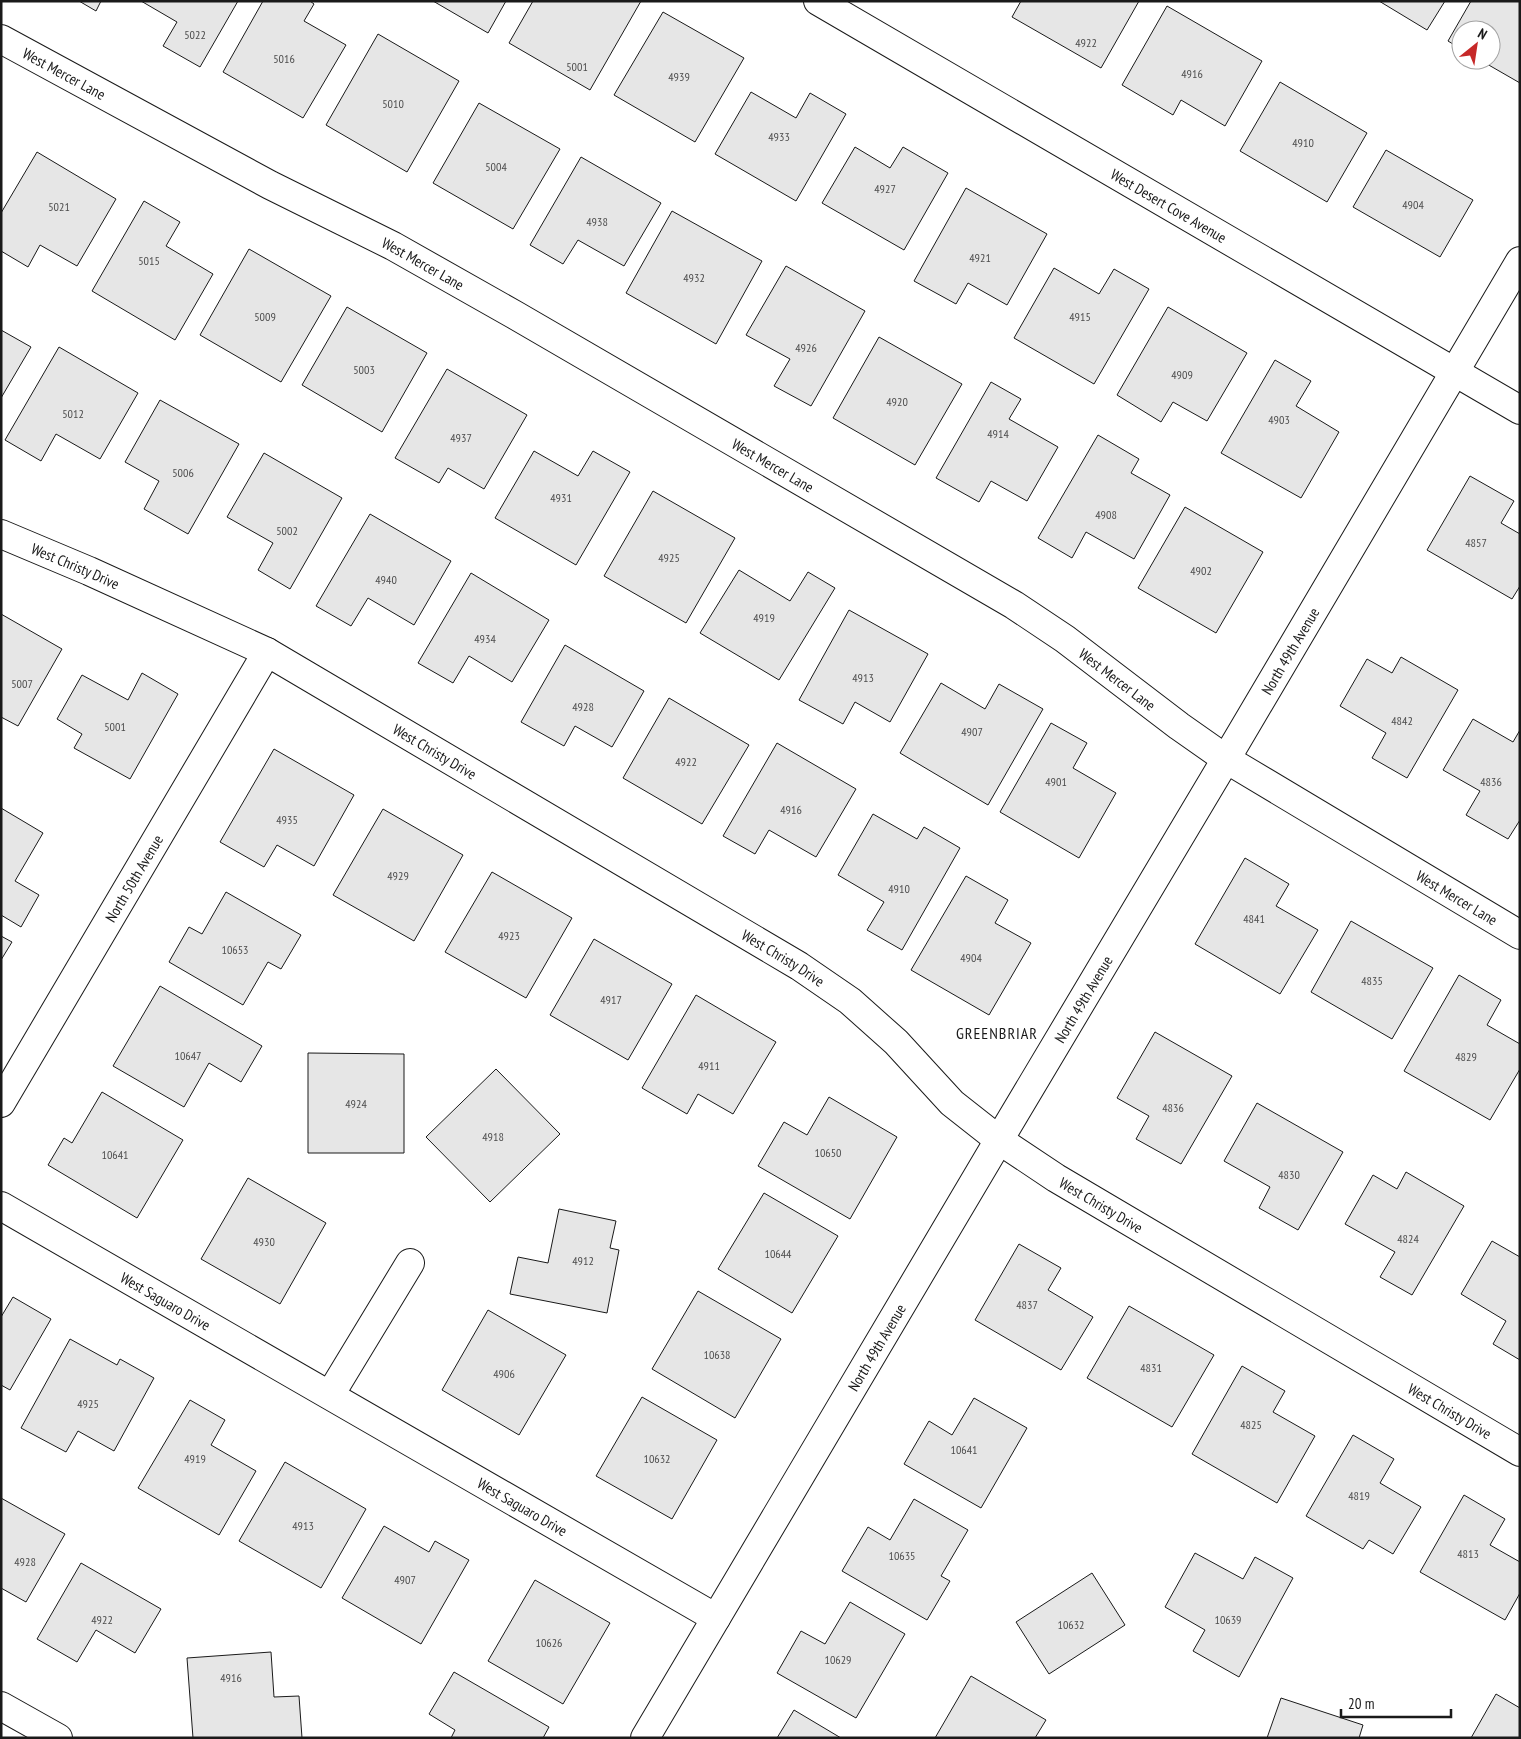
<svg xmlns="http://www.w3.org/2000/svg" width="1521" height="1739" font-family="'PT Sans Narrow',sans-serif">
	<rect width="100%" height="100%" fill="#fff"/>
	<!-- building -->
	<path fill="#e6e6e6" stroke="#1a1a1a" d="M79,1H101L96,11Z
		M141,1H238L200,67L163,46L177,22Z
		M263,1H310L314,4L304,21L346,45L303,118L223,72Z
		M433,1H506L488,33Z
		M533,1H641L590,90L509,43Z
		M1021,1H1139L1101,68L1012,17Z
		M1379,1H1445L1427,30Z
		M1471,1H1520V83L1480,60H1491V30H1461V49L1448,41Z
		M1167,6L1262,61L1225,126L1181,100L1173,115L1122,85Z
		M663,12L744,58L695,142L614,95Z
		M378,34L459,81L407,172L326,125Z
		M1280,82L1367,133L1327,202L1240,151Z
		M751,92L796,118L810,93L846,114L796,201L715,154Z
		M479,103L560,149L513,229L433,183Z
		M855,147L890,168L903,147L948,173L904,250L822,203Z
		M1386,150L1473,200L1440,257L1353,207Z
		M37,152L116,199L77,266L40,245L28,267L1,251V213Z
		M581,157L661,203L624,266L578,240L563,264L530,245Z
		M966,188L1047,234L1007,305L968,283L956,304L914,281Z
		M144,201L180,222L166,246L213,274L175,340L92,291Z
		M672,211L762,261L716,344L626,293Z
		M249,249L331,296L281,382L200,335Z
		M786,266L865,311L811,406L774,386L790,359L746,335Z
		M1054,268L1099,294L1114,269L1149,289L1094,384L1014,338Z
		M347,307L427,353L382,432L302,385Z
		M1168,307L1247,353L1207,421L1173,402L1161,422L1117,395Z
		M1,330L31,347L1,398Z
		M879,337L962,384L915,465L833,418Z
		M59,347L138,393L100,459L56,434L41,461L5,440Z
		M1275,360L1311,381L1296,406L1339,432L1301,498L1221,453Z
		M447,369L527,415L484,489L448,468L439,483L395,458Z
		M991,382L1021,399L1009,419L1058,447L1027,501L991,481L979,502L936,478Z
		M160,400L239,444L188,534L144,509L159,481L125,462Z
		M1098,435L1139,459L1131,473L1170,495L1134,559L1086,532L1072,558L1038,538Z
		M534,451L578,476L593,451L630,472L576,565L495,518Z
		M264,453L342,498L290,589L258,570L273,543L227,517Z
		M1470,476L1514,501L1501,523L1520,534V586L1512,599L1427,550Z
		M653,491L735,538L686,623L604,576Z
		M1185,507L1263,552L1216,633L1138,588Z
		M370,514L451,561L414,625L368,598L351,626L316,606Z
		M739,570L790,601L808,572L835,588L779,680L700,633Z
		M471,573L549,620L512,682L469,656L453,683L418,663Z
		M849,610L928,654L890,722L855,702L843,724L799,700Z
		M1,614L62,649L18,726L1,717Z
		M565,645L644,691L612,747L575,726L564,746L521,722Z
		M1401,657L1458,690L1407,778L1372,758L1386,733L1340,706L1367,659L1392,673Z
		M142,673L178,694L130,779L74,748L82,734L57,719L82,675L128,700Z
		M941,683L985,709L999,684L1043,709L988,805L900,753Z
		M669,698L749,745L702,824L623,778Z
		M1473,719L1513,742L1520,730V820L1508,839L1466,815L1480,791L1443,770Z
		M1051,723L1087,743L1073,768L1116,793L1079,858L1000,812Z
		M777,743L856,789L816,857L769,830L755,854L723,836Z
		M274,749L354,795L314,866L277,845L264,867L220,842Z
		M1,808L43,833L15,881L39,895L21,927L1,915Z
		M383,809L463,855L414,941L333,895Z
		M873,814L917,839L924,827L960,848L902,950L867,930L884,902L838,875Z
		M1245,858L1289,884L1276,906L1318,930L1280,994L1195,944Z
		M492,872L572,918L526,998L445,952Z
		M966,876L1008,900L995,923L1031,943L989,1015L911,970Z
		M226,892L301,935L281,969L268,962L243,1005L169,962L189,927L202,934Z
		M1351,921L1433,968L1392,1039L1311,992Z
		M1,936L12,942L1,960Z
		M594,939L672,984L628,1060L550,1015Z
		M1459,975L1501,1000L1487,1025L1520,1044V1069L1490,1120L1404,1071Z
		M160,986L262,1046L241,1082L209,1063L184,1107L113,1066Z
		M696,995L776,1042L733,1114L698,1094L687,1114L642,1088Z
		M1155,1032L1232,1076L1181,1164L1136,1139L1149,1116L1117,1098Z
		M308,1053L404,1054V1153H308Z
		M496,1069L560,1134L490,1202L426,1137Z
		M102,1092L183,1140L137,1218L48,1165L64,1138L72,1143Z
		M829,1097L897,1137L850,1219L758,1166L784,1122L807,1135Z
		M1257,1103L1343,1152L1298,1230L1259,1208L1270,1187L1224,1161Z
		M1406,1172L1464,1206L1412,1295L1380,1277L1395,1252L1345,1224L1373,1175L1397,1189Z
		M248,1178L326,1223L280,1304L201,1259Z
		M764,1193L838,1236L792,1313L718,1269Z
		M559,1209L616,1221L610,1248L619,1250L607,1313L510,1294L518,1257L548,1263Z
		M1492,1241L1520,1257V1360L1493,1344L1506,1321L1461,1294Z
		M1019,1244L1061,1268L1048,1290L1093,1317L1061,1370L975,1320Z
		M698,1291L781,1339L735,1418L652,1369Z
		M13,1297L51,1319L10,1390L1,1385V1317Z
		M1129,1306L1214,1355L1172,1427L1087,1378Z
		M488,1310L566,1355L519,1435L442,1390Z
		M70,1339L117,1365L120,1359L154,1378L114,1451L78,1431L66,1452L21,1428Z
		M1242,1366L1285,1391L1273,1412L1315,1436L1277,1503L1192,1454Z
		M642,1397L717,1440L672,1519L596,1476Z
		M974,1398L1027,1428L981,1508L904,1464L929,1421L952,1435Z
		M190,1400L225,1420L211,1445L256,1471L219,1535L138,1488Z
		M1353,1435L1394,1459L1380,1483L1421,1507L1393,1554L1369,1540L1363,1549L1306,1516Z
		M285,1462L366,1509L321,1588L239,1541Z
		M1464,1495L1505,1519L1490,1545L1520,1562V1593L1505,1620L1420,1572Z
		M1,1498L65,1534L26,1602L1,1588Z
		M914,1499L968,1530L941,1576L950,1581L927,1620L842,1571L868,1527L890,1540Z
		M384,1526L429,1552L435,1541L469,1560L421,1644L342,1598Z
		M1195,1553L1243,1579L1255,1557L1293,1578L1239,1677L1193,1651L1205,1630L1165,1607Z
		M81,1563L161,1609L135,1653L96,1630L77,1662L37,1639Z
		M1092,1573L1125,1625L1049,1674L1016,1622Z
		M535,1580L610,1623L563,1704L488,1661Z
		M850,1602L905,1634L856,1718L777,1673L801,1631L825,1644Z
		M271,1652L274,1697L299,1696L302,1738H193L187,1658Z
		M454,1672L549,1727L543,1738H451L455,1730L429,1714Z
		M971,1676L1046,1720L1035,1738H935Z
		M1496,1694L1520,1708V1738H1471Z
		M1281,1698L1363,1725L1359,1738H1267Z
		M794,1710L841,1738H777Z"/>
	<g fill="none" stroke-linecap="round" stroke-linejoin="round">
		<!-- minor casing -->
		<g stroke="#1a1a1a" stroke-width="30">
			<g id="minor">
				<path id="s1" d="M818,1L1520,410"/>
				<path id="s2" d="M1,39L270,185L393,246L515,315L1014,605L1065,639L1179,726L1226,759L1520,935"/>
				<path id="s3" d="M1,534L89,571L267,652L799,966L850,1001L896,1042L952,1103L999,1140L1056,1178L1520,1452"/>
				<path id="s4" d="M1,1103L267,652"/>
				<path id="s5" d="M1,1206L716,1618"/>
				<path d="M330,1395L410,1263"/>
				<path d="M1,1706L58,1738"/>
				<path id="s6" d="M645,1738L999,1140L1226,759L1520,261"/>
			</g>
		</g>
		<!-- minor -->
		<use href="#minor" stroke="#fff" stroke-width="28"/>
	</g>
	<g text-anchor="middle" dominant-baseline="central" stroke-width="4" stroke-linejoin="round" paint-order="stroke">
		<!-- number labels -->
		<g font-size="12" fill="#4d4d4d">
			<text x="195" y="34">5022</text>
			<text x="1086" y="42">4922</text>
			<text x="284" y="58">5016</text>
			<text x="577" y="66">5001</text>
			<text x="1192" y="73">4916</text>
			<text x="679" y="76">4939</text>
			<text x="393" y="103">5010</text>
			<text x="779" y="136">4933</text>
			<text x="1303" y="142">4910</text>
			<text x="496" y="166">5004</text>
			<text x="885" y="188">4927</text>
			<text x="1413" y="204">4904</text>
			<text x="59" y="206">5021</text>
			<text x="597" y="221">4938</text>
			<text x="980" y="257">4921</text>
			<text x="149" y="260">5015</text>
			<text x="694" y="277">4932</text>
			<text x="265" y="316">5009</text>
			<text x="1080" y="316">4915</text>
			<text x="806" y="347">4926</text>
			<text x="364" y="369">5003</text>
			<text x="1182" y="374">4909</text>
			<text x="897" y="401">4920</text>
			<text x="73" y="413">5012</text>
			<text x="1279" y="419">4903</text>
			<text x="998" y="433">4914</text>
			<text x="461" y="437">4937</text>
			<text x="183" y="472">5006</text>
			<text x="561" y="497">4931</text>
			<text x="1106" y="514">4908</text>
			<text x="287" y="530">5002</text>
			<text x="1476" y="542">4857</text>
			<text x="669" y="557">4925</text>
			<text x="1201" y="570">4902</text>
			<text x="386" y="579">4940</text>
			<text x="764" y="617">4919</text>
			<text x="485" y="638">4934</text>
			<text x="863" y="677">4913</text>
			<text x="22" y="683">5007</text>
			<text x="583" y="706">4928</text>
			<text x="1402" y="720">4842</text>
			<text x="115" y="726">5001</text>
			<text x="972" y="731">4907</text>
			<text x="686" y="761">4922</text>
			<text x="1056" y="781">4901</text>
			<text x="1491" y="781">4836</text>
			<text x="791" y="809">4916</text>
			<text x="287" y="819">4935</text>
			<text x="398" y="875">4929</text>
			<text x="899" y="888">4910</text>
			<text x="1254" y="918">4841</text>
			<text x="509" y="935">4923</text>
			<text x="235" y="949">10653</text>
			<text x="971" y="957">4904</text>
			<text x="1372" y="980">4835</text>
			<text x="611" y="999">4917</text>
			<text x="188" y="1055">10647</text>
			<text x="1466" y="1056">4829</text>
			<text x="709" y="1065">4911</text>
			<text x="356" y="1103">4924</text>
			<text x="1173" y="1107">4836</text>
			<text x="493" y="1136">4918</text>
			<text x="828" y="1152">10650</text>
			<text x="115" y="1154">10641</text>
			<text x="1289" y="1174">4830</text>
			<text x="1408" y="1238">4824</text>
			<text x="264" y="1241">4930</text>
			<text x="778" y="1253">10644</text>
			<text x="583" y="1260">4912</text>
			<text x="1027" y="1304">4837</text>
			<text x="717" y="1354">10638</text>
			<text x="1151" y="1367">4831</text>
			<text x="504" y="1373">4906</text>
			<text x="88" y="1403">4925</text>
			<text x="1251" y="1424">4825</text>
			<text x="964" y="1449">10641</text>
			<text x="195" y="1458">4919</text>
			<text x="657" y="1458">10632</text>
			<text x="1359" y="1495">4819</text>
			<text x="303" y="1525">4913</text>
			<text x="1468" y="1553">4813</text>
			<text x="902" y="1555">10635</text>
			<text x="25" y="1561">4928</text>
			<text x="405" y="1579">4907</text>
			<text x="102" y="1619">4922</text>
			<text x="1228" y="1619">10639</text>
			<text x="1071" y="1624">10632</text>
			<text x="549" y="1642">10626</text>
			<text x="838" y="1659">10629</text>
			<text x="231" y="1677">4916</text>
		</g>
		<!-- street labels -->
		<g font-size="15" fill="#1a1a1a" stroke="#fff">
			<text stroke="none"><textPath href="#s2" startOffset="72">West Mercer Lane</textPath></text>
			<text stroke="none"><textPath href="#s1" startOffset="406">West Desert Cove Avenue</textPath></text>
			<text stroke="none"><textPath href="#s2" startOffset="478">West Mercer Lane</textPath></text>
			<text stroke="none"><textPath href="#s2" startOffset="882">West Mercer Lane</textPath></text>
			<text stroke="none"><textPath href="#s3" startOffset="81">West Christy Drive</textPath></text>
			<text stroke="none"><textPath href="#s6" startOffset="1264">North 49th Avenue</textPath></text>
			<text stroke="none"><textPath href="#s2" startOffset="1288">West Mercer Lane</textPath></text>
			<text stroke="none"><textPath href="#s3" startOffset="486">West Christy Drive</textPath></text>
			<text stroke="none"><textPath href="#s4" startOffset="261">North 50th Avenue</textPath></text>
			<text stroke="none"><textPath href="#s2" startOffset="1692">West Mercer Lane</textPath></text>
			<text stroke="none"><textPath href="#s3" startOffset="891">West Christy Drive</textPath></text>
			<text stroke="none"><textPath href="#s6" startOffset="859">North 49th Avenue</textPath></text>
			<text stroke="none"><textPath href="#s3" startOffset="1296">West Christy Drive</textPath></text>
			<text stroke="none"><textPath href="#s5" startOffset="190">West Saguaro Drive</textPath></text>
			<text stroke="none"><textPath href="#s6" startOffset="454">North 49th Avenue</textPath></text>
			<text stroke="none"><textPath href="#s3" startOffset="1701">West Christy Drive</textPath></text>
			<text stroke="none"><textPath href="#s5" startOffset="602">West Saguaro Drive</textPath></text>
		</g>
		<!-- neighbourhood labels -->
		<g font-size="16" letter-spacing="1" fill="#1a1a1a" stroke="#fff">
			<text x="997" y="1033">GREENBRIAR</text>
		</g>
	</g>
	<!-- border -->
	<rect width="1521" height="1739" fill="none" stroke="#1a1a1a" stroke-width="5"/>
	<!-- north arrow -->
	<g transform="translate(1476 45) rotate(30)"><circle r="24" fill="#ffffff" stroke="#a3a3a3"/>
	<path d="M0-4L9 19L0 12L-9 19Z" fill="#c62828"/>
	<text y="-8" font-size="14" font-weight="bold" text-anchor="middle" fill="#1a1a1a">N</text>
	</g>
	<!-- scale -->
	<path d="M1341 1709v8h110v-8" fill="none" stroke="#1a1a1a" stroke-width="2.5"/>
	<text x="1348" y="1709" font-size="15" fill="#1a1a1a" stroke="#ffffff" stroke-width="4" paint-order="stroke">20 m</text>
</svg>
